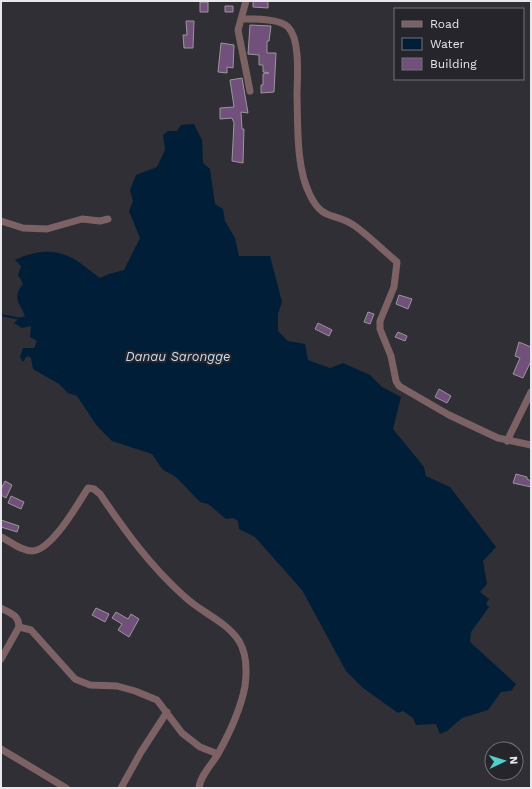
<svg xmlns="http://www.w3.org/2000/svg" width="532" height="789" font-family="'Work Sans',sans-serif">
	<rect width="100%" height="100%" fill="#302f35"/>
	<!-- water -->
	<path fill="#011e38" d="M194,124L202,140L203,163L210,169L215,204L223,209L225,221L235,238L239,256H270L282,302L278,314V331L288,341L305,344L308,360L330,368L343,363L370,375L382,387L401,397L393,429L424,467L426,476L450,487L496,547L483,561L487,584L480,592L489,599L486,604L489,607L471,632L470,642L516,684L511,691L501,692L488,710L462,718L447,731L440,734L436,724L416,725L413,718L403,711L398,713L363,688L346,671L302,590L255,537L239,529L238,521L233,518L226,519L208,504L200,502L176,477L163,470L152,454L112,441L97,426L77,396L68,393L59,384L33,369L31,358L27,356L23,362L20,357L23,348H34L37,341L30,337L31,326L22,328L14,323L19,318L25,316C19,302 12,298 23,284L18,275L21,266L15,260C33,251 54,248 72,258C82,263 91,272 100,278L109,274L124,270L140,238L129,211L133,201L130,190L136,175L157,167L165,150L163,135L168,131H177L181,125Z"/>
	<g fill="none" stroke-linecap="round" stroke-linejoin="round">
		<!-- stream -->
		<path stroke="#011e38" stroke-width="2" d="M1,315L21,319"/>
	</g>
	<!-- building -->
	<path fill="#71517b" stroke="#9b969c" d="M253,1H268V8L253,7Z
		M200,2H208V12H200Z
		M225,6H233V12H225Z
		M186,21H194L193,48H184L183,35H187Z
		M250,25L271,26L269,41H267V53H276L274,92L261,93V85H263V74L269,73L263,72V65H259V55L248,54Z
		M221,43L234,45L233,68L227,67V73L218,72Z
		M242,78L248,113L241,112L242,129H244L243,163L232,161L234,123L232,118L220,119V108L234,107L230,80Z
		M399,295L412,299L408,309L396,304Z
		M368,312L374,314L370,324L364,322Z
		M318,323L332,330L329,336L315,329Z
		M398,332L407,336L405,341L395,337Z
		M519,342L531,347V361L523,378L513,374L520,358L515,356Z
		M439,389L451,396L447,403L435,397Z
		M516,474L527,477V479L531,481V487L513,483Z
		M5,481L12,485L6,498L1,495V489Z
		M11,496L24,502L21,509L8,503Z
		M1,520L19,526L17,532L1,527Z
		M96,608L109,614L105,622L92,615Z
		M116,612L128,619L131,614L139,619L129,637L118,630L122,624L112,618Z"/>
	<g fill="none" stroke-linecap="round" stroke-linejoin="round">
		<!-- minor -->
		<path stroke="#7c6264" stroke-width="7" d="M246,1L238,30L250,91
			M241,19C252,19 279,18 288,27C301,40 297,79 297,96C298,126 296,168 310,195C323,222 335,212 355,226C370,237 383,250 397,262L394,287L380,321V329L391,356L396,381L399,386L449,415L498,438L531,445
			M1,221L23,228L47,229L82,219L100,221L108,219
			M507,441L531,392
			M1,537C10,541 21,551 32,551C51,551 78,504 88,488L94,489L100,494C125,531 151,567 185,597C202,613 226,621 239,641C247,654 247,671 245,686C241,708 229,734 218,754C212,764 200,776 199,788
			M1,608C11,614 19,615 19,627
			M1,659L19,627L31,630L75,679L90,685L117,686L135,691L157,700L182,733L200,747L218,754
			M1,749L66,788
			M121,788L141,752L167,712"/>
	</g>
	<g text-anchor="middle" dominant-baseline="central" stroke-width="4" stroke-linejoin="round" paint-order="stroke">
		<!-- water labels -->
		<g font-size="13" font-style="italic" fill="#c4dcf4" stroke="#26252b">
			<text x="178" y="356">Danau Sarongge</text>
		</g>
	</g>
	<!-- border -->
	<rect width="532" height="789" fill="none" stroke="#e8e8ec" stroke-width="4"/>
	<!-- legend -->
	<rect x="394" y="8" width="130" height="72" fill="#26252b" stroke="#747378"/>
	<rect x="402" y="21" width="20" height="6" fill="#7c6264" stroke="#747378"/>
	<text x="430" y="28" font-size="12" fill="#e8e8ec">Road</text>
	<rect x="402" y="38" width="20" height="12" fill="#011e38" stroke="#747378"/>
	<text x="430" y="48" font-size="12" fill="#e8e8ec">Water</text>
	<rect x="402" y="58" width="20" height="12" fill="#71517b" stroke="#747378"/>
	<text x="430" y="68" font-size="12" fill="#e8e8ec">Building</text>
	<!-- north arrow -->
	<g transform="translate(504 761) rotate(86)"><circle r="19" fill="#26252b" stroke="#747378"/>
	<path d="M0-3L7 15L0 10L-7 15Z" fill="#53cdc9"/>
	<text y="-6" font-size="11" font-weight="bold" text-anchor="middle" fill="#e8e8ec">N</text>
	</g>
</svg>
